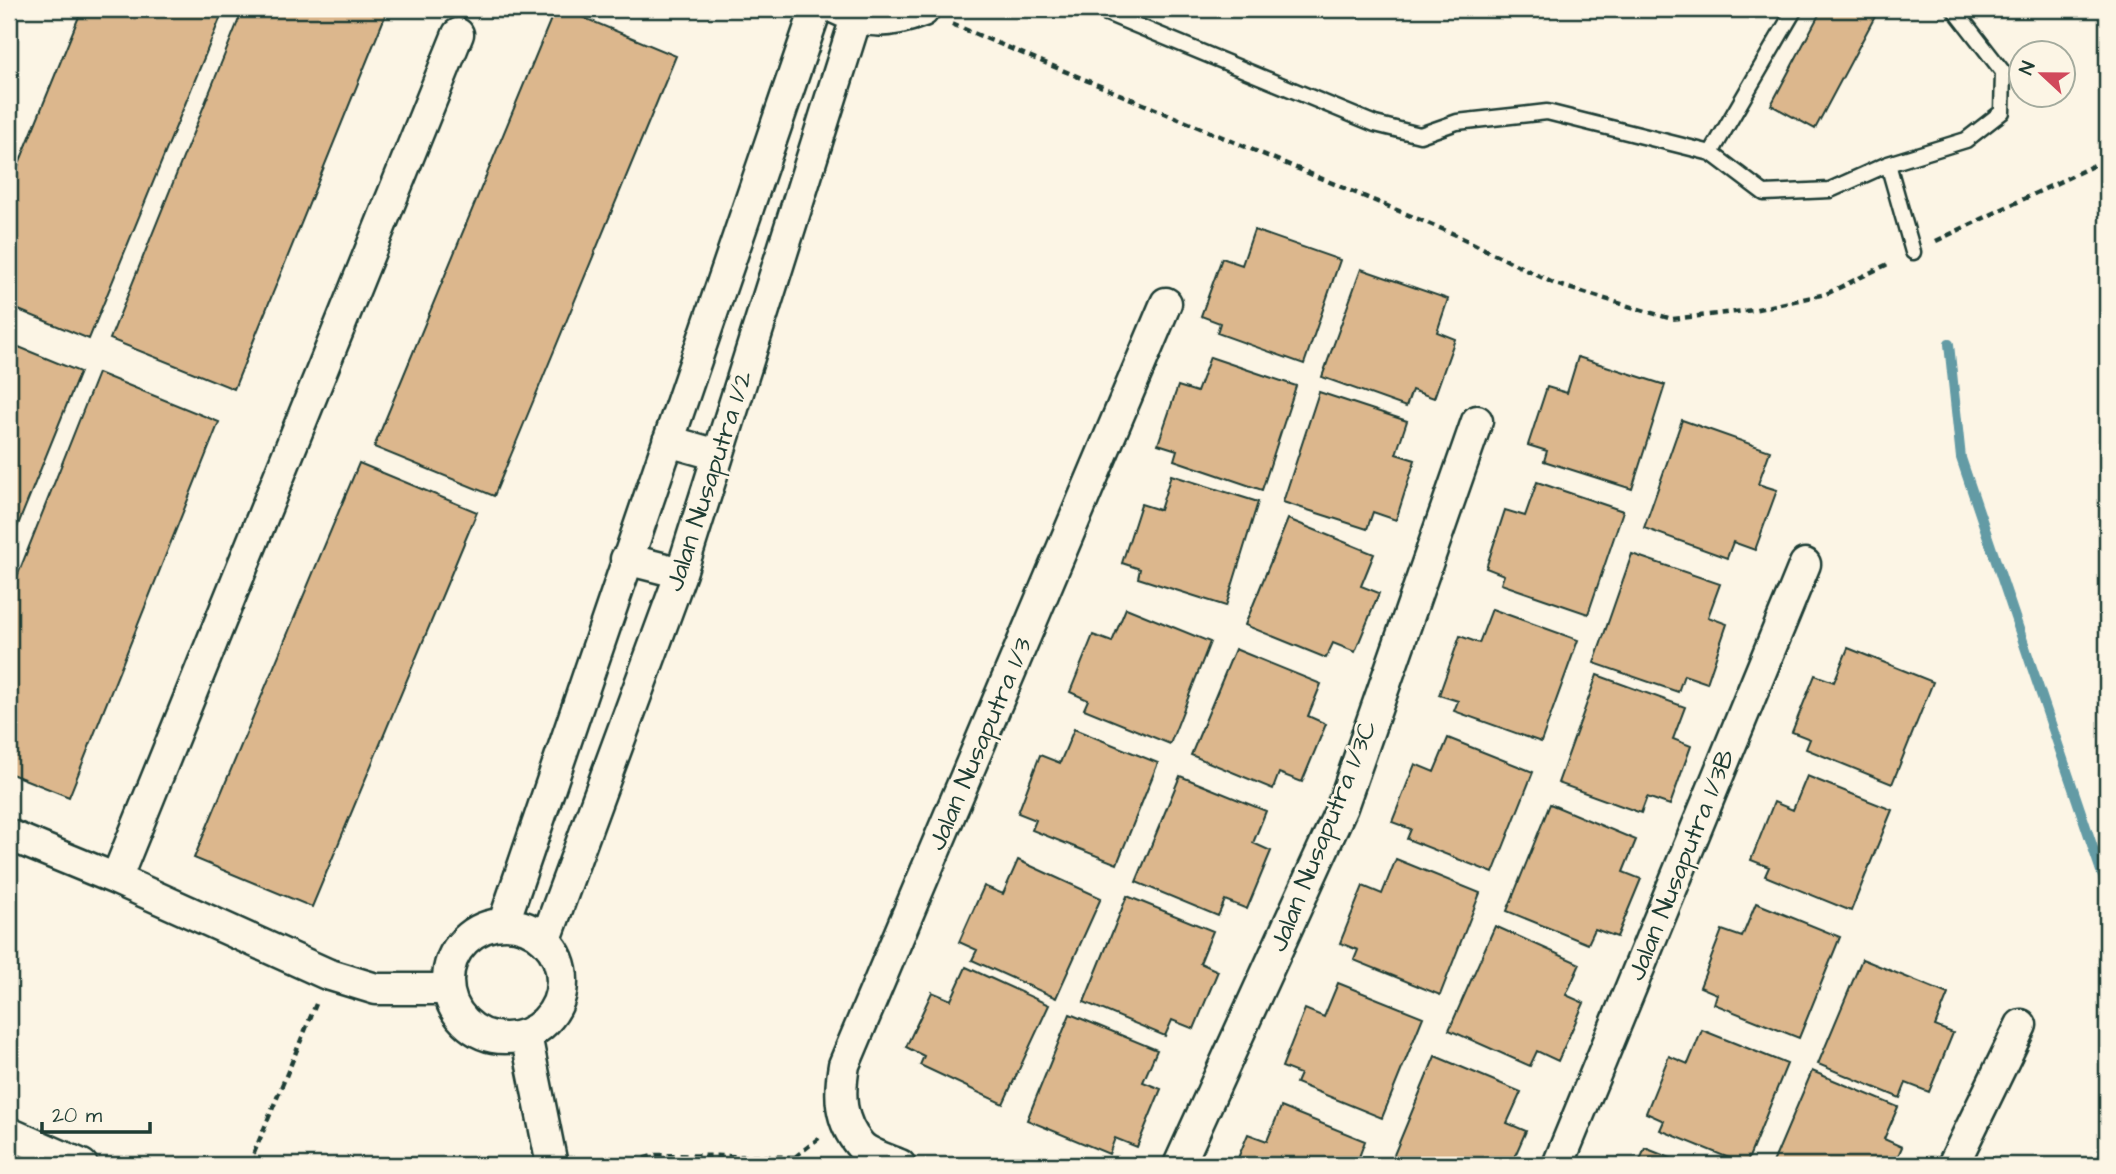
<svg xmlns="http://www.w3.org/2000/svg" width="2116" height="1174" font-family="'Architects Daughter',sans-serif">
	<rect width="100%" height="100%" fill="#fcf5e5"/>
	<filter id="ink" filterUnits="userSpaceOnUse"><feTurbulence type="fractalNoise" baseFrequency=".0143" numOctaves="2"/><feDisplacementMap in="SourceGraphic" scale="14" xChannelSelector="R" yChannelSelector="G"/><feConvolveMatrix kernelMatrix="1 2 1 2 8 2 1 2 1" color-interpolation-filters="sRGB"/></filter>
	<g filter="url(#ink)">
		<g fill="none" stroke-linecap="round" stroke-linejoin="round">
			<!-- stream -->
			<path stroke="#639ba5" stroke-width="10" d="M1949,344L1961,458L2107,889"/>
		</g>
		<!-- building -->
		<path fill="#dcb78d" stroke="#1f3d34" stroke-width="2" d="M82,9H224L89,339L9,306V188Z
			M243,9H388L234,389L110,339Z
			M555,9H563L676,56L494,496L374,447Z
			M1822,9H1879L1815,129L1771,105Z
			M1254,230L1340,260L1304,364L1217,333L1220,323L1201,316L1222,258L1242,265Z
			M1361,269L1448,299L1437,332L1455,339L1434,398L1412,390L1406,407L1322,377Z
			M9,343L80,372L9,547Z
			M1210,357L1296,386L1262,490L1174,460L1177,450L1158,444L1178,386L1197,392Z
			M1578,357L1665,385L1632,489L1544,461L1547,451L1528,445L1547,387L1567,393Z
			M98,373L219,422L69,797L9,773V597Z
			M1319,392L1407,421L1396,454L1415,460L1396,520L1373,512L1367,529L1283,502Z
			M1682,420L1770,451L1758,484L1777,490L1755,550L1733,542L1727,558L1644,528Z
			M359,463L477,512L312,907L194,858Z
			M1171,475L1258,502L1226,606L1138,578L1140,569L1122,563L1141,504L1160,510Z
			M1537,482L1623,511L1588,614L1501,584L1504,575L1486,568L1505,510L1525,516Z
			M1288,519L1374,554L1361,586L1379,593L1355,652L1333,643L1326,658L1245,625Z
			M1632,554L1720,584L1708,617L1727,624L1707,683L1684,675L1678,692L1594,663Z
			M1126,608L1210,642L1170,744L1084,709L1088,700L1070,692L1093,635L1112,642Z
			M1492,609L1578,640L1541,742L1454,711L1458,701L1439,695L1460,636L1479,643Z
			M1848,648L1933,682L1892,784L1806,749L1810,739L1792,732L1815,675L1834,682Z
			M1235,649L1321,684L1308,716L1326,724L1302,782L1279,773L1273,789L1191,755Z
			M1597,675L1685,707L1673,739L1691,746L1670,805L1647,797L1641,813L1558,783Z
			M1074,729L1158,763L1117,864L1032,830L1036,820L1018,813L1040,755L1060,763Z
			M1448,738L1533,772L1493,873L1407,839L1411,829L1392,822L1415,764L1434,772Z
			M1180,776L1266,811L1253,843L1271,851L1247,909L1225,900L1218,916L1136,882Z
			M1807,776L1892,810L1851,911L1765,876L1769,867L1751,860L1774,802L1793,810Z
			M1550,804L1636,840L1623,872L1641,879L1617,937L1595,929L1588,944L1507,911Z
			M1396,859L1480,893L1440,995L1354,960L1358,950L1340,943L1363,886L1382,894Z
			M1018,860L1101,898L1056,998L972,960L977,950L959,942L984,886L1003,894Z
			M1127,896L1213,931L1200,963L1218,971L1194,1029L1172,1020L1165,1036L1084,1002Z
			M1756,903L1840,937L1799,1038L1714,1004L1717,994L1700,987L1722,930L1742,937Z
			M1495,926L1580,964L1566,995L1584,1003L1558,1061L1537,1051L1530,1066L1449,1030Z
			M1862,959L1948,994L1935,1026L1953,1033L1929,1092L1906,1083L1900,1098L1818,1064Z
			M966,967L1049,1005L1003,1104L920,1065L924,1056L906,1047L932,992L951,1000Z
			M1338,983L1423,1017L1382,1118L1296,1083L1300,1074L1282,1067L1305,1009L1324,1017Z
			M1070,1014L1157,1050L1143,1082L1161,1089L1137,1147L1115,1138L1109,1154L1027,1120Z
			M1702,1030L1787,1064L1746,1165L1660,1130L1664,1121L1646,1113L1669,1056L1688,1064Z
			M1435,1056L1521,1092L1507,1123L1526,1131L1511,1165H1398L1391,1162Z
			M1812,1071L1898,1107L1884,1139L1902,1147L1894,1165H1772Z
			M1281,1107L1365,1141L1356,1165H1235L1248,1134L1267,1141Z
			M1645,1148L1688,1165H1638Z"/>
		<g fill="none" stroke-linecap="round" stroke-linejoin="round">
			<!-- service casing -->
			<g stroke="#1f3d34" stroke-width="19">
				<path id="service" d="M1097,9L1375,124L1420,135L1457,122L1547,112L1711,153L1764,193L1830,190L1888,164L1913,252
					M1711,153L1795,9
					M1888,164L1966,140L2002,112L2003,72L1954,9"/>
			</g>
			<!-- minor casing -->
			<g stroke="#1f3d34" stroke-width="35">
				<path id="minor" d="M837,9C868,25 891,23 923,11
					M668,441L718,455
					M626,559L681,573
					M9,835L116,879L327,974L376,989H447
					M116,879L458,34
					M504,922L816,9
					M448 981a57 57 0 1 1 114 0a57 57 0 1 1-114 0Z
					M546,939L681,573L856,18
					M526,1035L552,1165
					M9,1133L82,1165
					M900,1165C888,1160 868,1154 860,1145C839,1121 839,1094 844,1065L1166,303
					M1179,1165L1342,807L1477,421
					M1558,1165L1805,564
					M1953,1165L2021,1025"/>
			</g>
			<!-- path -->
			<path stroke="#1f3d34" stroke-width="4.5" stroke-dasharray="7 5" stroke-linecap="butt" d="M952,24L1454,234L1555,284L1672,319L1753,310L1826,294L1890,263
				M1936,241L2107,159
				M795,1157L819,1138
				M253,1158L269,1165
				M249,1165L316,1004
				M621,1165L656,1155L795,1157L803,1165"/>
			<!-- service -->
			<use href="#service" stroke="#fcf5e5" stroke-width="14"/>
			<!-- minor -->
			<use href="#minor" stroke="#fcf5e5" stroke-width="30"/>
		</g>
	</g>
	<g text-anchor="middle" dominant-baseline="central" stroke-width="6" stroke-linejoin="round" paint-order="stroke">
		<!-- street labels -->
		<g font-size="26" fill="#1f3d34" stroke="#fcf5e5">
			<text transform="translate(709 481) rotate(-72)">Jalan Nusaputra 1/2</text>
			<text transform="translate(980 744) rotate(-67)">Jalan Nusaputra 1/3</text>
			<text transform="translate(1323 836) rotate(-68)">Jalan Nusaputra 1/3C</text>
			<text transform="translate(1681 865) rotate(-68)">Jalan Nusaputra 1/3B</text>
		</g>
	</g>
	<!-- margin -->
	<rect width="2116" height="1174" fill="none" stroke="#fcf5e5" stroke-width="35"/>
	<rect x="18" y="18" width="2081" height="1139" fill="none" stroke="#1f3d34" stroke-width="2.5" filter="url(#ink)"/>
	<!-- north arrow -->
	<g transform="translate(2042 74) rotate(292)"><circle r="33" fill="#fcf5e5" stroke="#a4ab9e" stroke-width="2"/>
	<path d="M0-5L12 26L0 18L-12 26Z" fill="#d1495b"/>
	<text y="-10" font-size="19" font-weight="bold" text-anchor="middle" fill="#1f3d34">N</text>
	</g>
	<!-- scale -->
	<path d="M42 1122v10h108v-10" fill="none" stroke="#1f3d34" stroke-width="3.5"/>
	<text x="52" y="1122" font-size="21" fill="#1f3d34" stroke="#fcf5e5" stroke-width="5" paint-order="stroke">20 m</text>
</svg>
